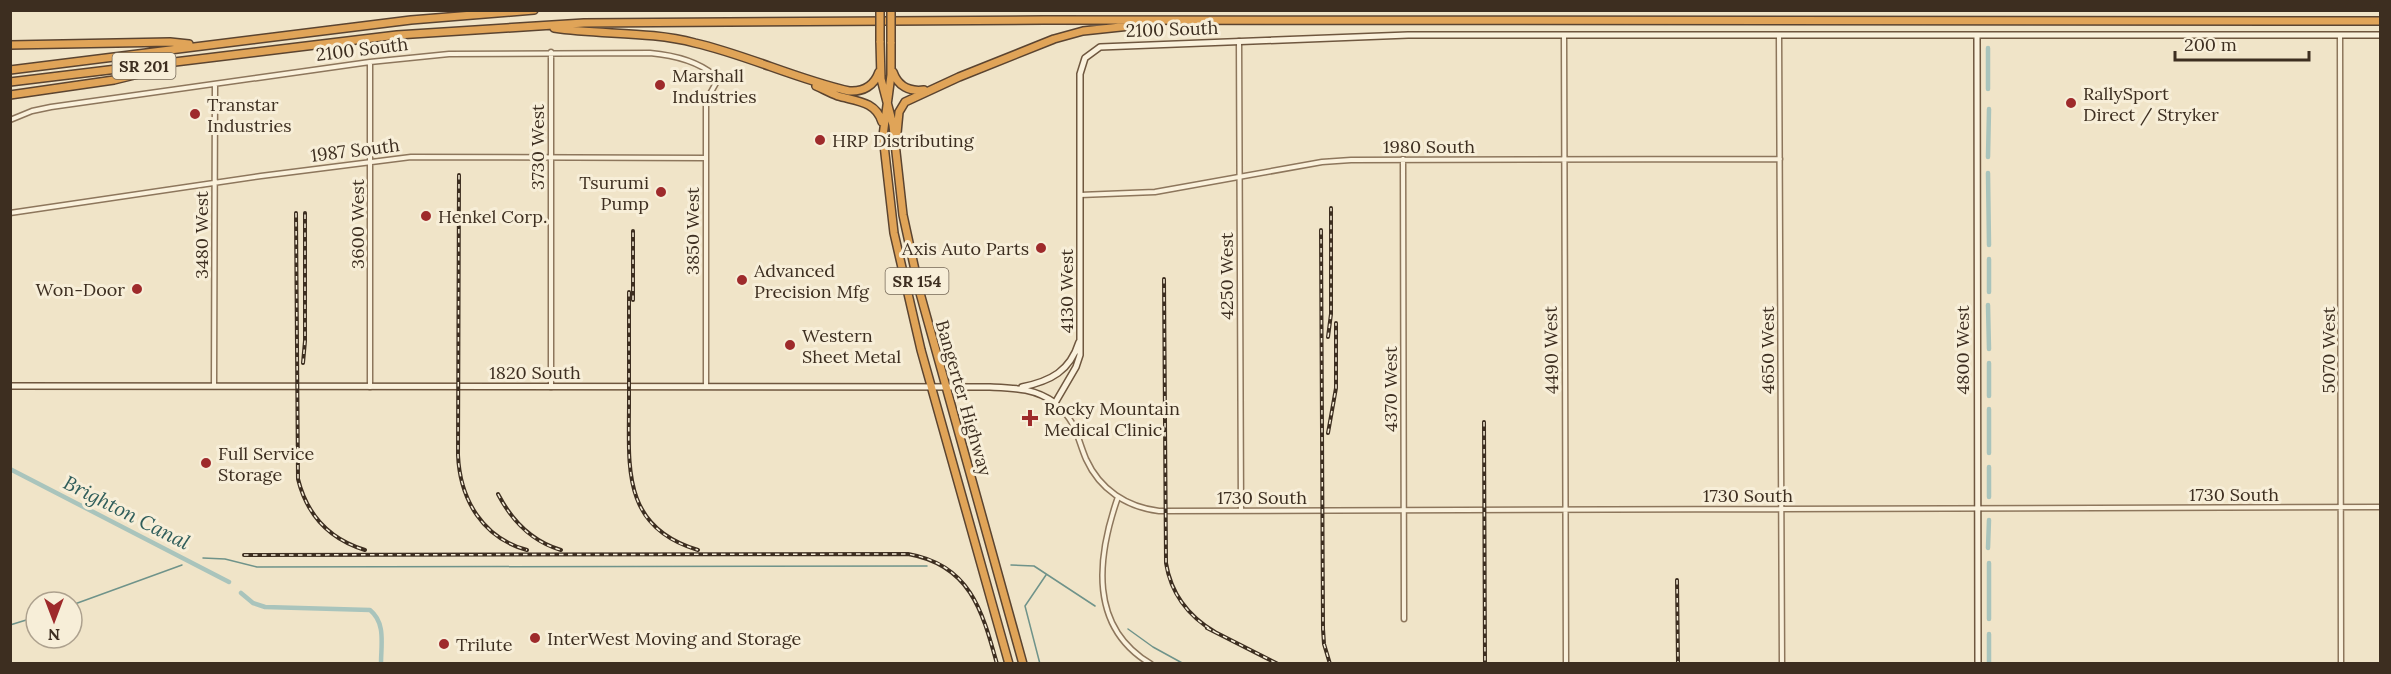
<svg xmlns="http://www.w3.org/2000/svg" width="2391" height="674" font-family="Lora,serif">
	<rect width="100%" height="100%" fill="#f0e4c8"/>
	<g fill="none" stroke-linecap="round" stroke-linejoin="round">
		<!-- stream -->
		<path stroke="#6f938a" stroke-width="1.5" d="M203,558L225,559L257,567L927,566
			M1011,565L1034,566L1095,606
			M72,605L182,565
			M10,625L36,617
			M1128,629L1153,647L1184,664
			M1040,664L1025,606L1046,575"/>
		<!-- canal -->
		<path stroke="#a9c4bc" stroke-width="4.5" d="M1988,89V48
			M1988,157L1989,109
			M1988,173L1989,245
			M1989,259V292
			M1988,305L1989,349
			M1989,363V396
			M1989,453V409
			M1989,467V497
			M10,469L229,582
			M1988,548L1989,520
			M1989,563V619
			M241,593L253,603L265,607L370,610C386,623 381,644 381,664
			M1989,634V664"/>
		<!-- street casing -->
		<g stroke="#8d765c" stroke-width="7">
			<path id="street" d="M1564,36L1566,664
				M1779,36L1782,664
				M2340,36L2341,664
				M1239,41L1241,511
				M10,120L32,111L51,107L370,62L449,54L650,53C672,55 697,61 714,75L716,83L706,101V386
				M1403,159L1404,619
				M1080,195L1155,192L1322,162L1351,160L1780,159
				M10,213L261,176L411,157L706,158
				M214,386L215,85
				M370,387V62
				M551,387V52
				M1055,403C1077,422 1076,435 1086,459C1100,490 1127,507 1159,511L2380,507
				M1118,497C1097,557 1088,627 1151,664"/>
		</g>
		<!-- secondary casing -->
		<g stroke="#6f573f" stroke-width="8">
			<path id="secondary" d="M1977,37L1978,664
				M10,386L990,387C1014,388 1035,388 1055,403L1076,367L1080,355V74L1085,58L1100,47L1408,35H2380
				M1022,387C1051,381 1070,371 1079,342"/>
		</g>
		<!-- highway casing -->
		<g stroke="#5b4430" stroke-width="10">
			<path id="highway" d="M554,28C601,35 649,31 695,43C747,55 796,79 849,91C863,92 874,86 879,72
				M880,41L881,79L893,125L903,215L920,293L1023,664
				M891,42V75L883,136L894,233L921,350L1009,664
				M10,45L170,42L189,44
				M10,70L411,20L534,10
				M893,72C898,86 909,92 924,90
				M10,82L397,35L584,23L1044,20L2380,21
				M816,86C823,89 830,93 838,96C855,101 876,101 882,122
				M10,95L114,80L167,67
				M897,133L899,112L905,102L959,77L1054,39L1083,31L1149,24"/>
		</g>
		<!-- street -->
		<use href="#street" stroke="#faf1dc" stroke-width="4"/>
		<!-- secondary -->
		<use href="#secondary" stroke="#faf1dc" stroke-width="5"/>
		<!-- highway -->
		<use href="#highway" stroke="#e0a458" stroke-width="7"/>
		<!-- rail casing -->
		<g stroke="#3d2e20" stroke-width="4">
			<path id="rail" d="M459,175L458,455C460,500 483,538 527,550
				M296,213L298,479C307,515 329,539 365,550
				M1321,230L1323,629L1324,644L1330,664
				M1164,279L1166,563C1171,594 1188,616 1215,632
				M629,292C629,328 629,365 629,402C629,467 621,527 698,550
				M633,300V231
				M1328,337L1331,314V208
				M303,363L305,341V213
				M1484,422L1485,664
				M1328,433L1336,388V323
				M498,494C512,521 531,541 561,550
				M244,555L908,554C970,565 982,610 997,664
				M1677,580L1678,664
				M1207,628L1278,664"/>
		</g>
		<!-- rail -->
		<use href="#rail" stroke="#f7eed8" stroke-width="1.5" stroke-dasharray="4.5" stroke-linecap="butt"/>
		<!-- highway-bridge casing -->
		<g stroke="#5b4430" stroke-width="10" stroke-linecap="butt">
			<path id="highway-bridge" d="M880,10V41
				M891,10V42"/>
		</g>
		<!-- highway-bridge -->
		<use href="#highway-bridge" stroke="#e0a458" stroke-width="7"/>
	</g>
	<!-- markers -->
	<g fill="#9e2a2b" stroke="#f7eed8" stroke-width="2">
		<circle cx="660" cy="85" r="6"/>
		<circle cx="2071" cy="103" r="6"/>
		<circle cx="195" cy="114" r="6"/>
		<circle cx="820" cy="140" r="6"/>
		<circle cx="661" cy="192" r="6"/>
		<circle cx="426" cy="216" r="6"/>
		<circle cx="1041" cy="248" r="6"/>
		<circle cx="742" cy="280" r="6"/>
		<circle cx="137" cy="289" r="6"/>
		<circle cx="790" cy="345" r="6"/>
		<path d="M1027 409h6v6h6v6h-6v6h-6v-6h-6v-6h6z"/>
		<circle cx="206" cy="463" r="6"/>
		<circle cx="535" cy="638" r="6"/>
		<circle cx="444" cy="644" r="6"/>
	</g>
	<g text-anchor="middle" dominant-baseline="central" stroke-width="6" stroke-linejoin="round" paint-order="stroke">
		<!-- shield labels -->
		<g fill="#f7eed8" stroke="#756857" stroke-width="1.5">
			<rect x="112.5" y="53" width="63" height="26" rx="4.5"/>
			<rect x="885.5" y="268" width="63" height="26" rx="4.5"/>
		</g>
		<g font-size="16" font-weight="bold" fill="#3d2e20">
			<text x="144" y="66">SR 201</text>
			<text x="917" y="281">SR 154</text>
		</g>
		<!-- street labels -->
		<g font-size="18" fill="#3d2e20" stroke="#f7eed8">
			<text transform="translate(1172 29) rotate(-2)">2100 South</text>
			<text transform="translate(362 49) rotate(-7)">2100 South</text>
			<text x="1429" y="146">1980 South</text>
			<text transform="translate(537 147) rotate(-90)">3730 West</text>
			<text transform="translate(355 150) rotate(-7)">1987 South</text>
			<text transform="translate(357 224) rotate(-90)">3600 West</text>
			<text transform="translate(692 231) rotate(-90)">3850 West</text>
			<text transform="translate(201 235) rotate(-90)">3480 West</text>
			<text transform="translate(1226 276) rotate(-90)">4250 West</text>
			<text transform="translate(1066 291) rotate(-90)">4130 West</text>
			<text transform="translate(1551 350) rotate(-91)">4490 West</text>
			<text transform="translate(1767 350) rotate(-90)">4650 West</text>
			<text transform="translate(1962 350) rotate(-90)">4800 West</text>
			<text transform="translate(2328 350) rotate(-90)">5070 West</text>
			<text x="535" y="372">1820 South</text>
			<text transform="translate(1390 389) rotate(-90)">4370 West</text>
			<text transform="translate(964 398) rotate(74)">Bangerter Highway</text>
			<text x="2234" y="494">1730 South</text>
			<text x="1748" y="495">1730 South</text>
			<text x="1262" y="497">1730 South</text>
		</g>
		<!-- poi labels -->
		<g font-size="18" fill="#3d2e20" stroke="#f7eed8" text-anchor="start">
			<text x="672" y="75">Marshall<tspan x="672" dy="21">Industries</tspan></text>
			<text x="2083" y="93">RallySport<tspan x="2083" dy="21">Direct / Stryker</tspan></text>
			<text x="207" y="104">Transtar<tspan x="207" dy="21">Industries</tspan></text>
			<text x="832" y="140">HRP Distributing</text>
			<text x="649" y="182" text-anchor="end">Tsurumi<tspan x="649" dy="21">Pump</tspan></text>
			<text x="438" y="216">Henkel Corp.</text>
			<text x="1029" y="248" text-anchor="end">Axis Auto Parts</text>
			<text x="754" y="270">Advanced<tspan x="754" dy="21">Precision Mfg</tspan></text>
			<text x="125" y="289" text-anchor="end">Won-Door</text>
			<text x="802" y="335">Western<tspan x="802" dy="21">Sheet Metal</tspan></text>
			<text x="1044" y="408">Rocky Mountain<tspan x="1044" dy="21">Medical Clinic</tspan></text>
			<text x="218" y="453">Full Service<tspan x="218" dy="21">Storage</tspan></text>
			<text x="547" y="638">InterWest Moving and Storage</text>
			<text x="456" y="644">Trilute</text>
		</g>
		<!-- water labels -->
		<g font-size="20" font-style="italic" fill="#2f5d5a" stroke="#f7eed8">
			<text transform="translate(127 512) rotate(27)">Brighton Canal</text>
		</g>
	</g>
	<!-- border -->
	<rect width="2391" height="674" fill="none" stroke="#3d2e20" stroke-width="24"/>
	<!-- north arrow -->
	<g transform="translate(54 620) rotate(180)"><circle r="28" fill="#f7eed8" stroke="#ada18e" stroke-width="1.5"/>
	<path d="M0-4.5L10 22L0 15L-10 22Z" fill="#9e2a2b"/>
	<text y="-9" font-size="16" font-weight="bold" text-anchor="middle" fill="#3d2e20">N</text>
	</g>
	<!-- scale -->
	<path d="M2175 51v9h134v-9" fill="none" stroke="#3d2e20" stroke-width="3"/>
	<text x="2184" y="51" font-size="18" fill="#3d2e20" stroke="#f7eed8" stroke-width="4.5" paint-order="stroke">200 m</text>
</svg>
